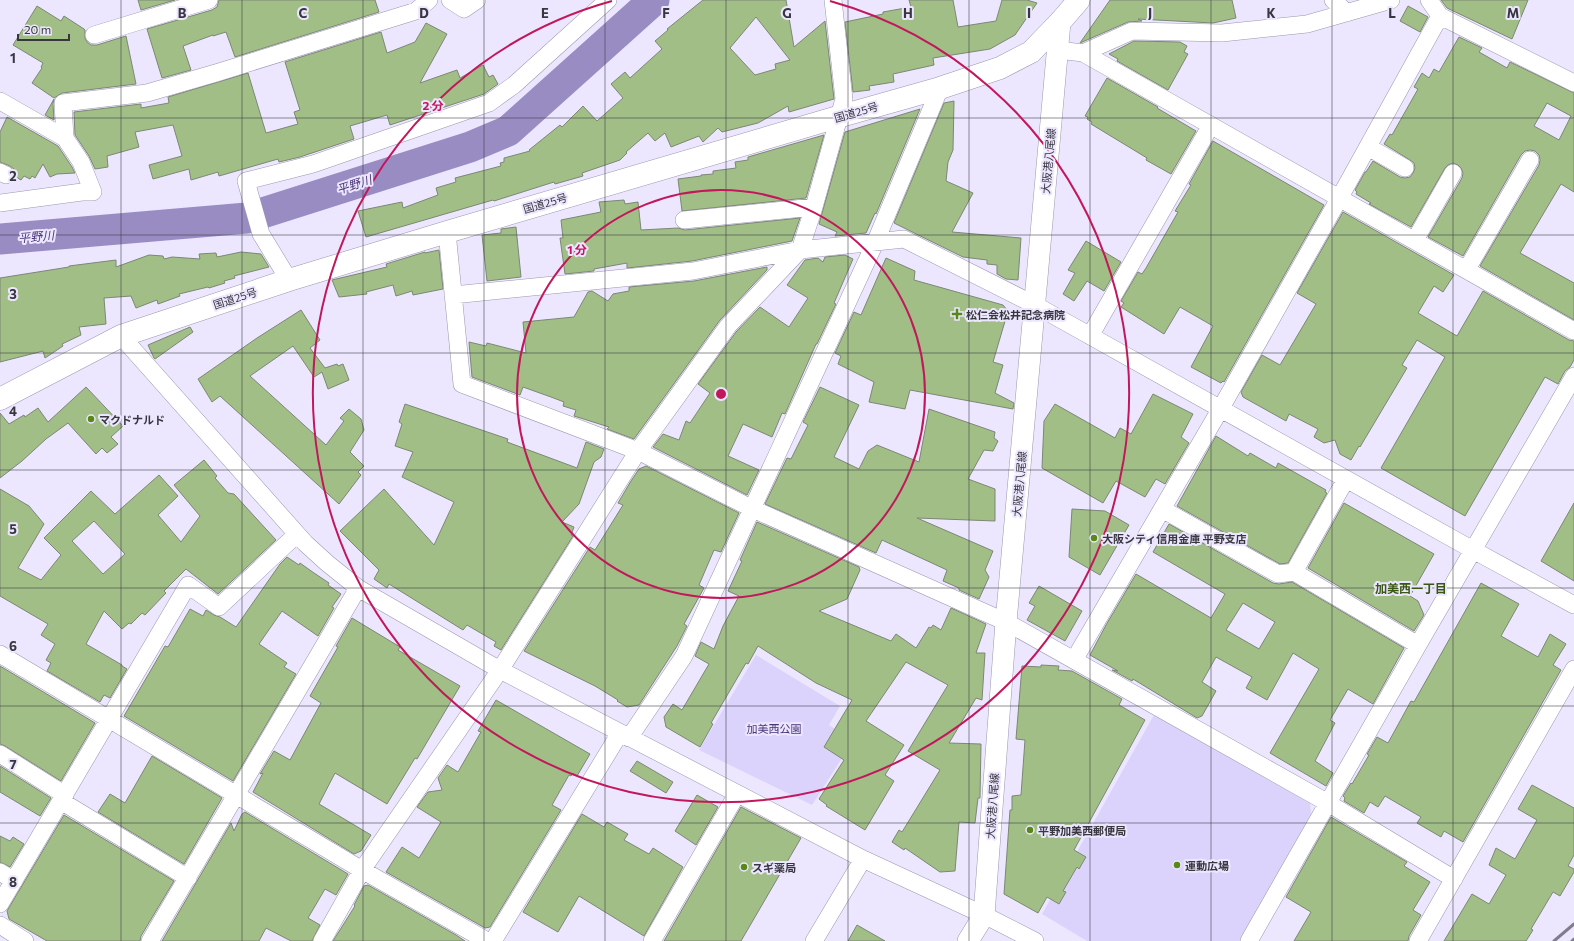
<svg xmlns="http://www.w3.org/2000/svg" width="1574" height="941" font-family="Commissioner,'Noto Sans JP',sans-serif">
	<rect width="100%" height="100%" fill="#ece7fe"/>
	<!-- green -->
	<path fill="#dcd3fc" d="M756,655L840,706L829,725L853,741L812,805L699,750Z
		M1154,715L1310,803L1311,815L1241,941H1087L1042,914Z"/>
	<g fill="none" stroke-linecap="round" stroke-linejoin="round">
		<!-- river -->
		<path stroke="#998cc3" stroke-width="31" d="M0,239L247,218L470,147L508,131L654,0"/>
	</g>
	<!-- building -->
	<path fill="#a1be87" stroke="#7c8774" fill-rule="evenodd" d="M138,0H175L141,10Z
		M219,0H375L379,12L235,57L226,32L213,36V35L183,46L191,70L162,78L147,29L212,10L217,7Z
		M703,0H786L794,47L825,21L834,99L789,112L788,106L758,123L722,132L718,128L703,142L699,136L671,147L665,133L655,141L648,133L626,152L627,153L620,160L582,173L583,176L555,184L554,182L494,201L493,200L366,237L358,211L402,202L403,208L438,195L436,188L456,182L455,178L501,166L500,163L504,162V158L530,151L529,150L560,125L562,127L583,106L597,121L623,98L611,84L625,72L630,78L662,49L655,41L668,30L667,29ZM756,17L790,60L775,64L776,69L755,75L730,48Z
		M909,0H953L958,27L996,21L1002,0H1027L1037,3L1015,35L990,49L933,58L934,65L893,74L894,82L869,86L870,90L853,92L845,22L883,14V12L911,7Z
		M1110,0H1232L1236,18L1213,23L1138,19L1142,21L1128,22L1080,43Z
		M1441,0H1528L1512,39L1447,8Z
		M37,6L61,21L64,16L84,29L85,30V38L87,42L91,45H97L126,36L136,84L62,93L54,98L32,83L42,68L41,67L43,63L13,45Z
		M1408,6L1428,17L1420,32L1400,21Z
		M426,23L447,34L420,83L457,70L460,78L483,65L489,77L493,75L498,84L484,94L390,125L387,115L350,126L354,139L300,157L279,162L278,159L219,176L218,172L191,180L189,169L153,179L149,165L182,156L173,125L135,132L139,147L107,156L108,167L95,169L89,156L75,135L74,112L141,104V108L169,103L168,97L248,73L266,133L298,124L294,112L300,110L285,62L381,32L387,53L415,42Z
		M1459,37L1482,48L1479,52L1507,68L1510,62L1574,93V192L1561,184L1520,253L1574,283V320L1480,266L1539,165L1540,160L1539,155L1535,151L1530,150L1525,151L1521,155L1463,256L1428,237L1462,178L1463,173L1461,168L1458,165L1453,163L1448,165L1445,168L1411,227L1369,204L1371,203L1356,194L1357,192L1355,190L1365,172H1366L1373,161L1400,177L1405,178L1410,177L1413,173L1415,168L1414,163L1410,160L1384,144L1390,134L1392,135L1418,89L1414,87L1422,73L1429,78L1434,69L1439,72ZM1547,103L1571,116L1559,140L1534,126Z
		M1134,41L1180,42L1187,46L1184,52L1188,54L1168,90L1117,61L1118,59L1109,54Z
		M1107,78L1158,107L1157,108L1196,131L1171,174L1146,160L1147,158L1091,124L1092,122L1087,119L1088,117L1085,116Z
		M54,99L53,104L54,120L45,115Z
		M954,101L953,150L948,162L946,181L973,193L952,232L1021,238L1018,280L1006,279L997,274V265L987,264V260L963,257L894,223L944,103Z
		M920,109L876,214L875,213L866,233L835,236L837,232L819,224L845,132Z
		M7,117L58,146L72,167L75,173L57,174L50,177L43,164L35,178L32,176L30,179L24,176L21,180L16,177L14,169L10,166L0,162V132Z
		M824,135L806,198L682,211L678,179L701,176V175L713,174V171L736,168L735,162L748,160V157Z
		M1213,141L1324,205L1224,382L1223,381L1221,383L1191,367L1213,326L1180,307L1164,334L1121,307L1124,303L1121,301L1138,272L1142,274L1146,268L1178,212L1175,211L1191,185L1189,184Z
		M624,200L625,204L638,202L641,230L678,228L685,230L800,218L792,241L692,261L627,268V263L594,269V271L565,274L560,238H563L561,220L601,212L599,202Z
		M1343,212L1454,275L1443,292L1434,286L1418,313L1457,336L1483,291L1569,340L1574,341V360L1570,367L1565,371L1558,384L1545,377L1465,516L1381,468L1445,357L1417,340L1402,365L1407,368L1360,447L1359,446L1351,460L1340,454L1335,440L1324,443L1314,437L1318,429L1289,414L1286,421L1243,397L1241,392L1262,355L1280,365L1316,304L1297,293Z
		M516,227L521,277L487,281L482,235L501,233V229Z
		M1086,241L1121,262L1104,291L1087,281L1074,301L1063,294L1075,273L1068,270Z
		M439,250L443,289L413,295L412,291L409,292L396,296L393,285L366,292L367,294L339,297L332,280L387,267L386,264L425,252V253Z
		M241,252L261,254L269,267L234,276L235,278L224,281L225,283L209,288L208,287L179,294L180,296L158,304L157,300L136,308L131,296L104,298L106,324L79,327L81,335L62,344L63,346L45,358L43,351L0,362V278L69,267V266L116,260V267L149,255L163,256L164,259L172,257L200,259L199,254L216,253L217,257Z
		M845,255L853,259L834,303L836,304L817,344H816L785,414L782,413L772,437L743,424L728,456L759,470L747,495L653,447L663,434L679,440L686,421L690,423L710,393L698,384L736,332L760,307L789,327L808,298L787,285L805,260L818,258L823,262L825,257Z
		M886,258L915,271L914,280L1003,305L1008,311L993,362L1003,365L995,393L1014,403L1013,409L910,390L905,409L869,402L874,382L838,364L841,356L835,353L854,312L861,315Z
		M767,267V270L720,320L634,439L607,429L609,427L574,416L576,410L563,406L564,402L551,397L523,387L520,395L472,377L469,342L486,346L487,343L526,353L523,322L574,317L588,292L592,291L608,301L613,294L629,291V287L694,281Z
		M301,310L320,340L310,348L325,368L337,364L338,366L343,364L349,380L328,389L322,372L314,377L293,346L250,376L326,445L344,421L340,418L349,409L361,419L364,430L350,452L364,466L358,472L361,475L339,504L220,396L212,402L198,379L257,338Z
		M190,327L193,332L155,359L154,358L148,345Z
		M86,387L123,426L111,437L118,444L107,453L102,448L96,454L68,423L46,439L22,461L0,478V413L9,424L24,415L25,417L38,408L48,422Z
		M820,387L859,405L834,457L859,469L868,451L877,445L919,462L929,409L995,432L994,438L998,441L993,451L984,450L968,479L995,489V521L917,518L993,551L985,570L989,577L979,599L959,590V588L943,581L947,570L882,540L876,553L765,504L787,458L791,459L808,425L803,422Z
		M1153,394L1193,414L1181,437L1189,443L1165,484L1156,479L1145,497L1116,481L1103,503L1042,468L1044,421L1055,404L1115,438L1120,428L1131,434Z
		M405,404L508,439L507,442L577,468L586,442L604,449L601,457L594,462L579,504L562,522L574,527L571,535L573,536L501,650L494,646L496,642L467,625L463,630L389,584L387,588L374,579L379,570L340,531L384,489L434,545L454,502L402,477L413,452L395,446L402,424L399,422Z
		M1216,436L1248,456L1250,453L1276,468L1278,463L1326,490L1325,492L1327,493L1288,563L1280,564L1177,506Z
		M204,460L217,476L215,478L228,493L234,494L276,540L218,594L186,569L164,591L166,593L145,615L142,613L131,624L129,623L122,629L104,611L86,644L122,665V666L127,669L110,698L104,695L100,702L47,671L51,663L46,660L55,644L41,635L48,624L0,596V489L29,506L44,524L18,568L41,580L61,555L44,538L91,491L115,514L159,475L178,496L158,515L181,542L200,516L174,485ZM94,521L125,554L103,574L72,541Z
		M646,466L739,513L721,552L714,550L699,585L704,588L684,624L687,626L677,646L639,705L627,707L617,701L618,700L595,686L524,651L590,547L595,550L623,505L618,503L631,481L639,469Z
		M1344,503L1434,554L1410,596L1418,601L1424,615L1414,631L1308,568Z
		M1574,503V581L1541,561Z
		M1072,509L1105,511L1129,525L1100,575L1069,557Z
		M757,522L859,567L860,570L847,599L819,611L891,641L896,634L916,648L929,627L931,628L933,625L941,630L951,608L986,624L976,653H985L982,700L976,698L949,743L981,744L980,798H978L975,823L959,822L955,871L940,872L905,848L904,850L892,842L899,830L902,832L940,770L908,751L948,685L906,662L866,721L904,745L885,775L894,781L865,830L826,806L827,805L819,799L844,760L824,747L852,700L816,683L758,646L748,664L746,663L711,723L713,724L700,747L666,727L664,717L673,704L682,710L709,664L695,656L701,642L714,649L723,626L739,596L728,591L742,561L740,560Z
		M1169,524L1273,583L1279,584L1292,582L1404,648L1373,704L1348,689L1330,720L1335,723L1315,761L1333,773L1326,786L1270,753L1319,669L1293,653L1267,700L1246,688L1252,677L1216,657L1202,682L1216,691L1202,716L1197,718L1133,679L1132,681L1112,670L1118,671L1090,655L1106,625L1136,574L1211,618L1225,594L1153,552ZM1243,603L1275,622L1259,649L1226,630Z
		M287,557L299,565L300,563L314,573L329,583L328,585L341,594L332,607L334,608L318,636L282,611L259,644L287,663L284,667L296,674L233,781L124,716L165,646L168,647L190,609L203,616L206,610L214,615L220,617L236,627L280,564Z
		M1481,583L1519,604L1501,636L1538,657L1550,634L1566,644L1553,665L1561,670L1463,842L1444,831L1441,837L1417,823L1421,817L1385,796L1378,807L1370,802L1364,813L1344,801L1345,798L1343,796L1351,783L1352,784L1369,755L1367,754L1377,737L1388,743L1411,701L1414,702Z
		M1039,586L1082,611L1065,641L1027,620L1035,606L1029,603Z
		M352,618L400,647L398,650L460,686L417,759L415,758L387,804L335,773L319,804L371,835L361,851L354,854L253,792L263,773L260,774L274,751L290,760L321,703L310,696L338,647L336,646Z
		M1041,665L1059,666L1058,670L1072,671L1122,699L1119,705L1145,720L1074,850L1086,857L1079,869L1077,867L1063,891L1066,892L1059,904L1047,897L1038,913L1004,894L1010,810H1012V796L1021,795L1025,740L1016,739L1022,666L1041,667Z
		M0,666L95,723L61,781L5,746L0,744Z
		M496,700L590,754L577,776L573,773L571,776L569,775L552,805L561,810L490,927L485,928L386,872L402,847L419,858L441,822L417,807L428,792L442,790L438,778L447,765L458,772L481,732L478,731Z
		M152,756L222,798L184,864L98,812L110,794L125,803Z
		M637,761L673,782L666,793L630,771Z
		M0,766L51,798L40,816L0,792Z
		M1532,785L1574,808V855L1568,866L1574,869V872L1560,896L1553,892L1531,929L1533,930L1526,941H1444L1472,894L1489,904L1506,875L1489,865L1496,848L1515,859L1537,820L1518,809Z
		M697,795L718,807L696,845L675,831Z
		M741,807L801,838L741,941H664Z
		M245,812L348,874L336,895L325,889L308,918L320,925L312,941H291L266,928L259,941H162L231,823L234,831L242,814Z
		M582,814L604,827L607,822L628,834L624,840L649,854L653,848L683,867L644,936L579,896L558,932L523,912Z
		M64,815L174,881L141,936L140,941H47L9,919L7,911Z
		M1331,817L1407,862L1404,866L1430,882L1413,910L1421,915L1409,936L1408,941H1294L1311,912L1286,897Z
		M0,836L10,841L13,837L24,844L10,867L0,862Z
		M368,885L456,935L465,941H333L355,906L354,905L364,886Z
		M857,925L885,941H848Z"/>
	<g fill="none" stroke-linecap="round" stroke-linejoin="round">
		<!-- minor casing -->
		<g stroke="#9c97ad" stroke-width="18">
			<path id="minor" d="M450,0L464,9L477,0
				M1333,0L1347,13
				M1429,0L1440,16L1574,83
				M94,35L209,0
				M1058,50L1083,53L1574,331
				M1083,53L1132,31L1222,33L1307,24L1391,0
				M0,101L65,138
				M1368,147L1405,168
				M0,172L6,175
				M0,203L82,192H93L81,162L65,138L63,103L147,93L216,73L416,11L429,0
				M684,220L814,207
				M447,232L462,384L638,451L753,509L1006,622L1328,803L1454,879
				M1415,240L1453,173
				M1467,269L1530,160
				M289,280L261,234L246,181L313,164L489,103L514,85L608,0
				M453,295L693,271L800,250L904,239L1035,305L1473,550L1574,605
				M121,336L305,543L327,563L358,588L500,670L863,859L984,915L1035,941
				M1090,336L1211,125
				M1162,509L1278,574L1294,572L1418,645
				M1294,572L1346,479
				M0,654L362,870L487,941
				M1074,660L1221,408L1340,197L1440,16
				M629,738L684,656L875,243L940,88
				M0,754L65,795
				M61,801L188,878
				M0,872L14,881
				M0,904L188,585L219,607L297,534
				M0,925L25,941
				M150,941L358,588
				M322,941L362,870L500,670L638,451L728,326L800,250L814,207L844,99L833,0
				M493,941L620,733
				M652,941L737,794
				M814,941L863,859
				M1249,941L1418,645L1574,376
				M1418,941L1574,669"/>
		</g>
		<!-- major casing -->
		<g stroke="#9c97ad" stroke-width="22">
			<path id="major" d="M968,941L984,915L1006,622L1060,22"/>
		</g>
		<!-- highway casing -->
		<g stroke="#9c97ad" stroke-width="23">
			<path id="highway" d="M0,399L121,336L289,280L447,232L841,116L940,88L1000,68L1031,52L1060,22L1079,0"/>
		</g>
		<!-- minor -->
		<use href="#minor" stroke="#fff" stroke-width="17"/>
		<!-- major -->
		<use href="#major" stroke="#fff" stroke-width="21"/>
		<!-- highway -->
		<use href="#highway" stroke="#fff" stroke-width="22"/>
		<!-- rail -->
		<path stroke="#7f7c8b" stroke-width="3" d="M1554,941L1574,924
			M1572,941L1574,939"/>
	</g>
	<!-- grid -->
	<path fill="none" stroke="#38363f" stroke-width="1" stroke-opacity="0.55" d="M121,0V941M242,0V941M363,0V941M484,0V941M605,0V941M726,0V941M848,0V941M969,0V941M1090,0V941M1211,0V941M1332,0V941M1453,0V941M0,118H1574M0,235H1574M0,353H1574M0,470H1574M0,588H1574M0,706H1574M0,823H1574"/>
	<!-- distance rings -->
	<g fill="none" stroke="#c2185b" stroke-width="2">
		<circle cx="721" cy="394" r="204"/>
		<path d="M830 1A408 408 0 1 1 612 1"/>
	</g>
	<!-- markers -->
	<g fill="#59881a" stroke="#ece7fe" stroke-width="1.5">
		<path d="M955 308h4v4h4v4h-4v4h-4v-4h-4v-4h4z"/>
		<circle cx="91" cy="419" r="4"/>
		<circle cx="1094" cy="538" r="4"/>
		<circle cx="1030" cy="830" r="4"/>
		<circle cx="1177" cy="865" r="4"/>
		<circle cx="744" cy="867" r="4"/>
	</g>
	<g text-anchor="middle" dominant-baseline="central" stroke-width="4" stroke-linejoin="round" paint-order="stroke">
		<!-- street labels -->
		<g font-size="11" fill="#38363f" stroke="#ece7fe">
			<text transform="translate(856 112) rotate(-16)">国道25号</text>
			<text transform="translate(1048 161) rotate(-85)">大阪港八尾線</text>
			<text transform="translate(545 203) rotate(-16)">国道25号</text>
			<text transform="translate(235 298) rotate(-18)">国道25号</text>
			<text transform="translate(1019 484) rotate(-85)">大阪港八尾線</text>
			<text transform="translate(992 806) rotate(-86)">大阪港八尾線</text>
		</g>
		<!-- poi labels -->
		<g font-size="11" font-weight="bold" fill="#38363f" stroke="#ece7fe" text-anchor="start">
			<text x="966" y="314">松仁会松井記念病院</text>
			<text x="99" y="419">マクドナルド</text>
			<text x="1102" y="538">大阪シティ信用金庫 平野支店</text>
			<text x="1038" y="830">平野加美西郵便局</text>
			<text x="1185" y="865">運動広場</text>
			<text x="752" y="867">スギ薬局</text>
		</g>
		<!-- park labels -->
		<g font-size="11" fill="#4a3478" stroke="#ece7fe">
			<text x="774" y="728">加美西公園</text>
		</g>
		<!-- water labels -->
		<g font-size="12" font-style="italic" fill="#4a3579" stroke="#ece7fe">
			<text transform="translate(354 184) rotate(-18)">平野川</text>
			<text transform="translate(36 236) rotate(-5)">平野川</text>
		</g>
		<!-- neighbourhood labels -->
		<g font-size="12" font-weight="bold" fill="#395814" stroke="#ece7fe">
			<text x="1411" y="588">加美西一丁目</text>
		</g>
	</g>
	<g font-size="13" text-anchor="middle" font-weight="bold" fill="#38363f" stroke="#ece7fe" stroke-width="4" stroke-linejoin="round" paint-order="stroke">
		<text x="182" y="18">B</text>
		<text x="303" y="18">C</text>
		<text x="424" y="18">D</text>
		<text x="545" y="18">E</text>
		<text x="666" y="18">F</text>
		<text x="787" y="18">G</text>
		<text x="908" y="18">H</text>
		<text x="1029" y="18">I</text>
		<text x="1150" y="18">J</text>
		<text x="1271" y="18">K</text>
		<text x="1392" y="18">L</text>
		<text x="1513" y="18">M</text>
		<text x="13" y="63">1</text>
		<text x="13" y="181">2</text>
		<text x="13" y="299">3</text>
		<text x="13" y="416">4</text>
		<text x="13" y="534">5</text>
		<text x="13" y="651">6</text>
		<text x="13" y="769">7</text>
		<text x="13" y="887">8</text>
	</g>
	<circle cx="721" cy="394" r="6" fill="#c2185b" stroke="#ece7fe" stroke-width="2"/>
	<g font-size="12" text-anchor="middle" font-weight="bold" fill="#c2185b" stroke="#ece7fe" stroke-width="4" stroke-linejoin="round" paint-order="stroke">
		<text x="433" y="110">2 分</text>
		<text x="577" y="254">1 分</text>
	</g>
	<!-- scale -->
	<path d="M18 34v6h51v-6" fill="none" stroke="#38363f" stroke-width="2"/>
	<text x="24" y="34" font-size="12" fill="#38363f" stroke="#ece7fe" stroke-width="3" paint-order="stroke">20 m</text>
</svg>
